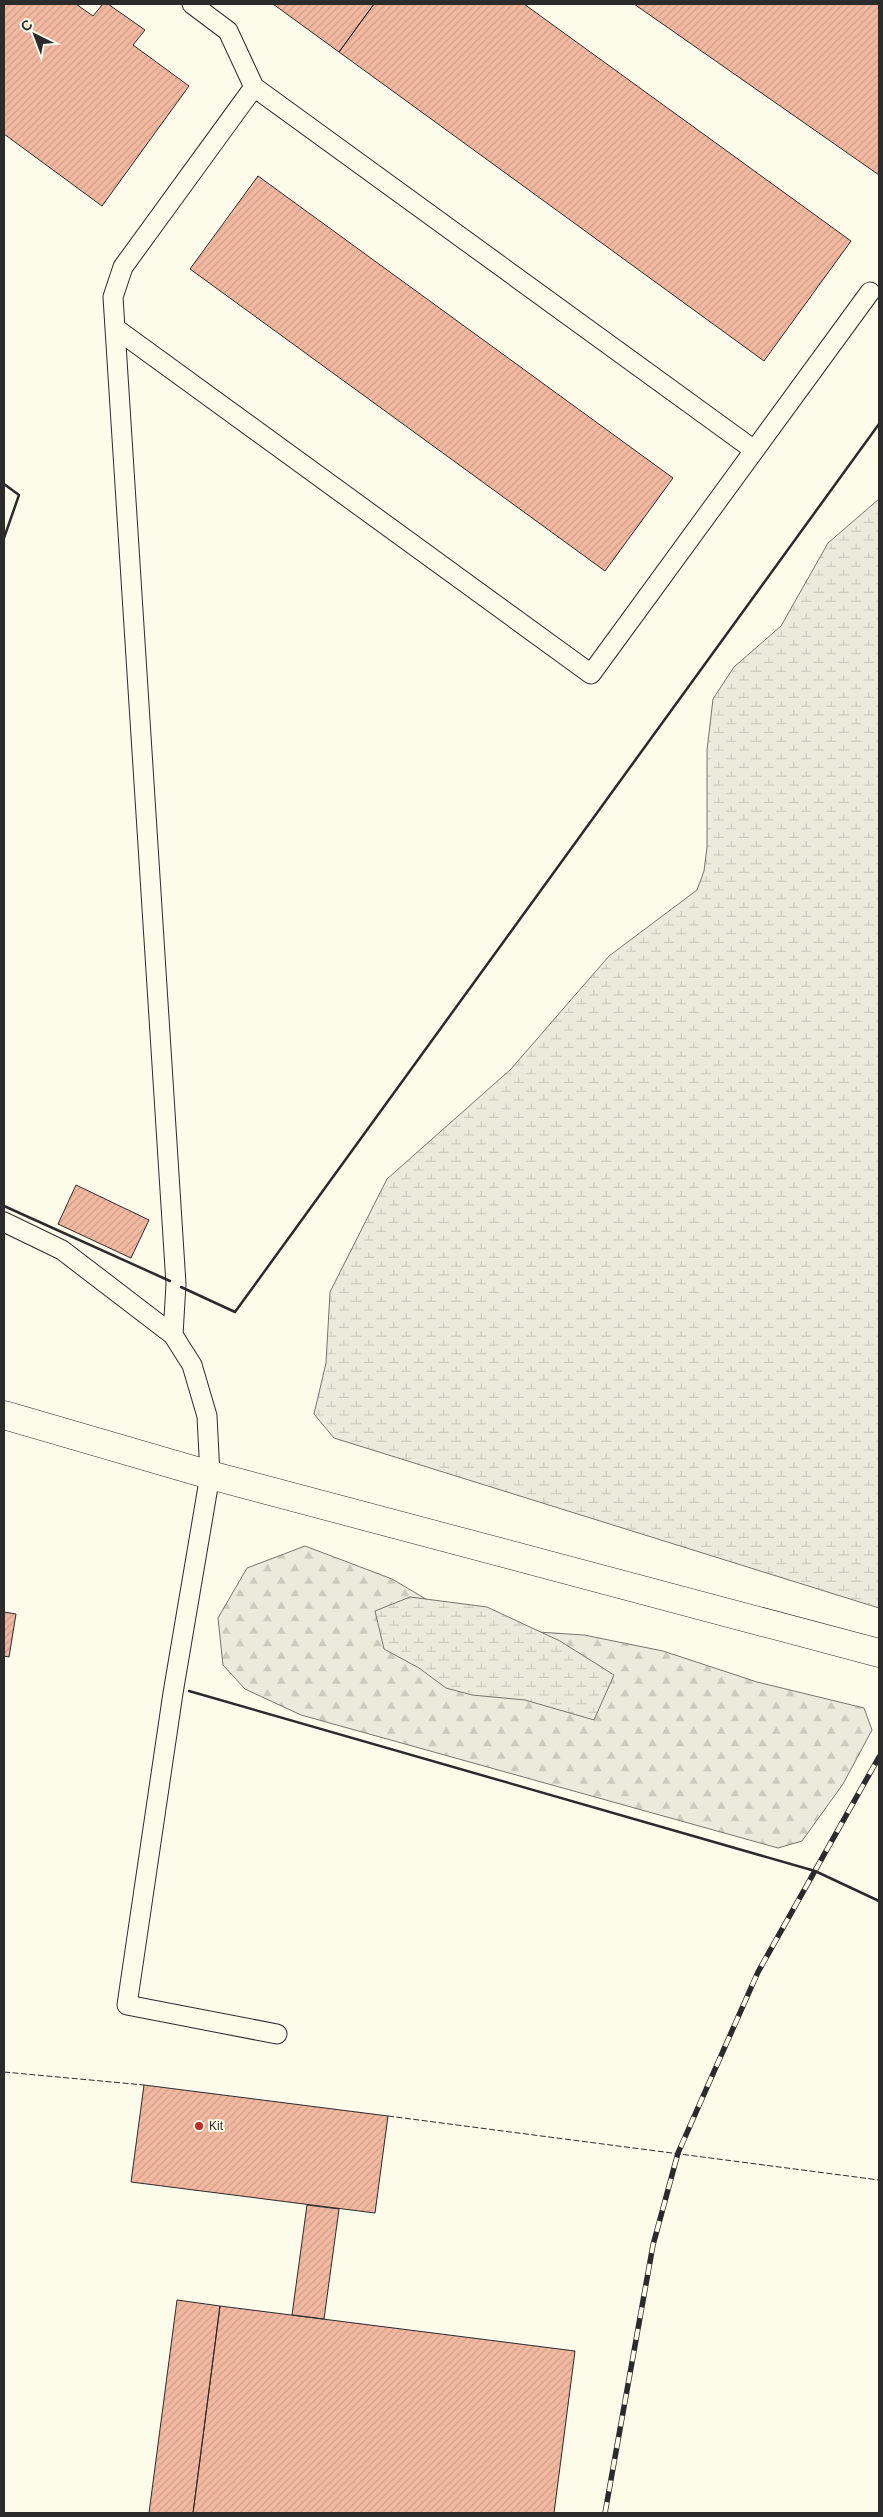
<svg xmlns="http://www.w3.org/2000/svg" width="883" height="2517" font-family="Helvetica,sans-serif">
	<defs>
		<pattern id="forest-firs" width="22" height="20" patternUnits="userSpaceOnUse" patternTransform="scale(1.25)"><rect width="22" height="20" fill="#ecebdb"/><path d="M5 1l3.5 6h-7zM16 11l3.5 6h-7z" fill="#cbcabc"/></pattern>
		<pattern id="wetland-marsh" width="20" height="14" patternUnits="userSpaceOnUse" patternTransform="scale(1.25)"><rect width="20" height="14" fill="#ecebdb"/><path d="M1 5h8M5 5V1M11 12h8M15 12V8" fill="none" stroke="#cbcabc"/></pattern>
		<pattern id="building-hatch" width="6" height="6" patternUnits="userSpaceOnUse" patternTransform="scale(1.25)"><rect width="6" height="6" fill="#f2b8a0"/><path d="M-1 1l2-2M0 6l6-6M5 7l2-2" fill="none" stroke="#d09e8a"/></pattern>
	</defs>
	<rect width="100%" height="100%" fill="#fdfbea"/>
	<!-- forest -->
	<path fill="url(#forest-firs)" stroke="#74746e" d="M305,1546L392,1579L475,1628L584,1635L663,1651L757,1682L864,1708L872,1730L843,1784L802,1841L778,1848L301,1715L245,1689L223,1665L218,1618L247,1568Z"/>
	<!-- wetland -->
	<path fill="url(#wetland-marsh)" stroke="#74746e" d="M879,499V1608L334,1438L314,1414L326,1363L330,1292L387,1179L511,1069L609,956L697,890L704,871L707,847V750L713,699L734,667L781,626L828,543Z
		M410,1597L487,1607L560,1641L614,1675L594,1720L525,1700L472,1695L446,1688L419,1668L384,1649L375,1611Z"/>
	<!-- building -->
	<path fill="url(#building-hatch)" stroke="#2b2b2b" d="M4,4H76L93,16L103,4H108L145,30L133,45L189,86L102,206L4,134Z
		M273,4H374L339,52Z
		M374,4H524L851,241L764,361L339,52Z
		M634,4H879V175Z
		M258,176L673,478L605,571L190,269Z
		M76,1185L149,1220L131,1258L58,1224Z
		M4,1612L16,1614L9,1657L4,1656Z
		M144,2085L388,2116L375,2213L131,2182Z
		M307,2205L339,2209L324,2319L292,2315Z
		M177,2300L220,2306L193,2513H149Z
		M220,2306L575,2351L554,2513H193Z"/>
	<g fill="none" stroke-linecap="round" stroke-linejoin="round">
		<!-- service casing -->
		<g stroke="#2b2b2b" stroke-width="21">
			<path id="service" d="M254,87L754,450
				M115,328L591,674L870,292
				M4,1222L62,1250L173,1335L192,1365L207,1416L210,1475L173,1693L127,2005L277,2034
				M173,1335L176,1284L113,297L123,267L254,87L228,31L192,4"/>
		</g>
		<!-- tertiary casing -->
		<g stroke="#2b2b2b" stroke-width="29">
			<path id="tertiary" d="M4,1415L210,1475L879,1653"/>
		</g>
		<!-- service -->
		<use href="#service" stroke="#fdfbea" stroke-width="19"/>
		<!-- tertiary -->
		<use href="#tertiary" stroke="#fdfbea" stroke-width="28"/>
		<!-- rail casing -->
		<g stroke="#2b2b2b" stroke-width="5.5">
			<path id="rail" d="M605,2513L653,2245L678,2153L758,1972L879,1757"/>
		</g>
		<!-- rail -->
		<use href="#rail" stroke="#fdfbea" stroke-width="4" stroke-dasharray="11" stroke-linecap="butt"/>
		<!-- fence -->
		<path stroke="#2b2b2b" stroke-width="1" stroke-dasharray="6 2.5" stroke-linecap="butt" d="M4,2072L144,2085
			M388,2116L879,2180"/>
		<!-- wall -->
		<path stroke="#2b2b2b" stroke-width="2.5" d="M4,484L19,495L4,538
			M4,1206L170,1281
			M181,1287L235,1312L879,424
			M189,1691L815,1871L879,1901"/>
	</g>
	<!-- markers -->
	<circle fill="#c62828" stroke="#fdfbea" stroke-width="2" cx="199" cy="2126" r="5"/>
	<g text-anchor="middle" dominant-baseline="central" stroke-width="4" stroke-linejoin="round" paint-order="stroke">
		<!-- poi labels -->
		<g font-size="12" fill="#2b2b2b" stroke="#fdfbea" text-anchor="start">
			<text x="209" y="2126">Kit</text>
		</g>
	</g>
	<!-- border -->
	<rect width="883" height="2517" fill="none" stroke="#2b2b2b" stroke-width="10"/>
	<!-- north arrow -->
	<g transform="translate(35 35) rotate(318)" stroke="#fdfbea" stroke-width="4" paint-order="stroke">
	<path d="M0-4L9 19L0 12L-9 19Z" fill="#2b2b2b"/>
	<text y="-8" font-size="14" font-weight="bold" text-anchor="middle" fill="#2b2b2b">С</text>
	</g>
</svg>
